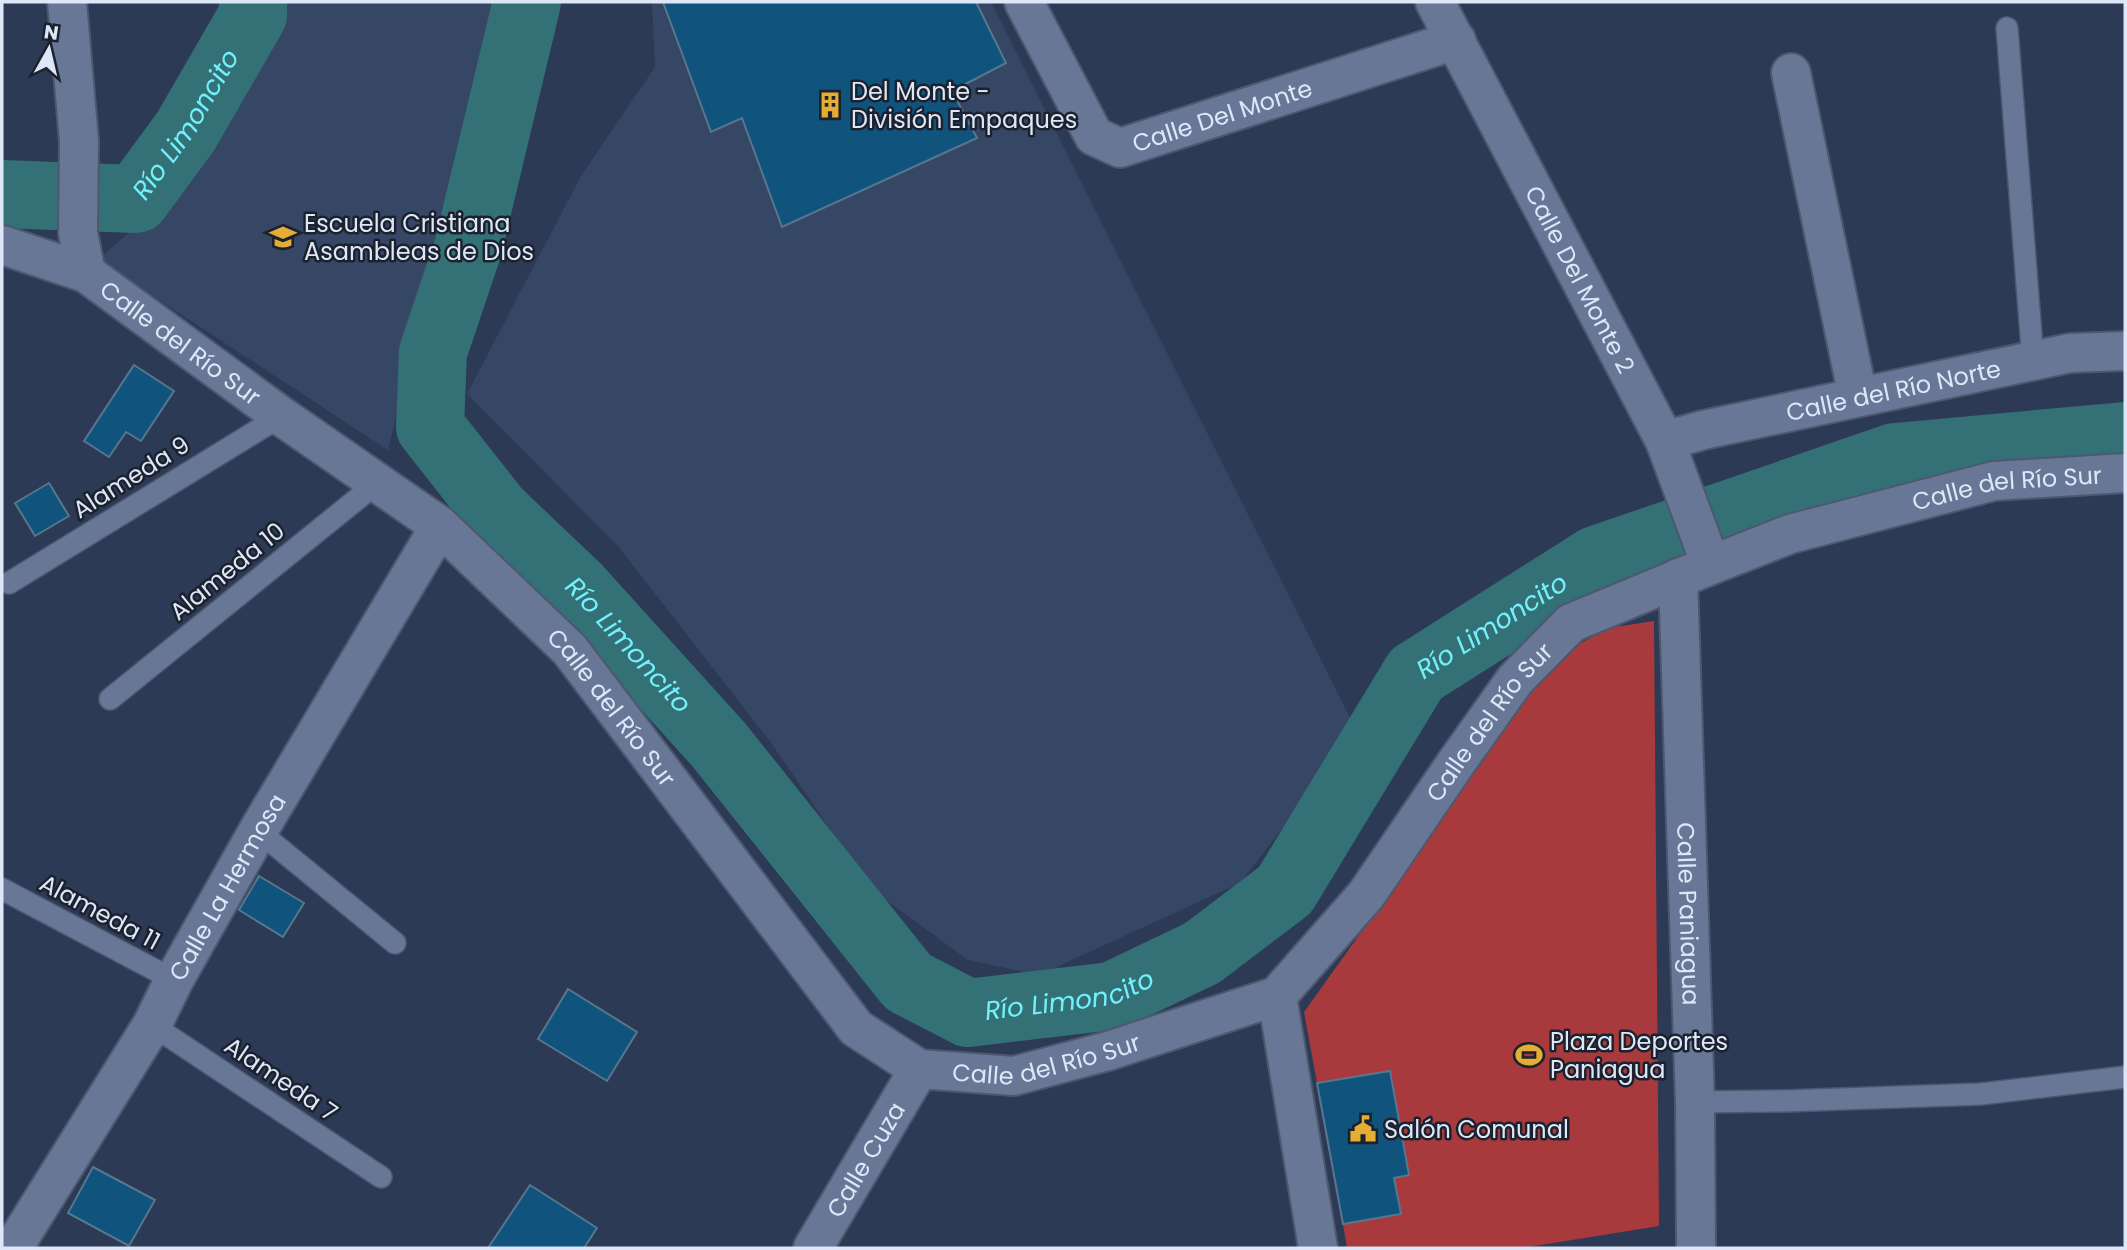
<svg xmlns="http://www.w3.org/2000/svg" width="2127" height="1250" font-family="Poppins,sans-serif">
	<rect width="100%" height="100%" fill="#2c3a55"/>
	<!-- built -->
	<path fill="#364766" d="M274,2H514L430,275L388,450L98,260L151,213L273,27Z
		M652,2H663L711,132L742,118L782,226L976,138L952,91L1006,63L976,2H991L1357,732L1240,883L1039,975L968,960L871,889L772,744L618,546L467,394L581,176L655,67Z"/>
	<!-- green -->
	<path fill="#a83a3d" d="M1654,621L1659,1226L1523,1248H1347L1343,1224L1400,1214L1394,1178L1408,1175L1317,1083L1304,1012L1450,808L1510,710L1570,649L1608,628Z"/>
	<g fill="none" stroke-linecap="round" stroke-linejoin="round">
		<!-- river -->
		<g stroke="#347176" stroke-width="68">
			<path id="s1" d="M527,2L468,248L433,352L430,427L497,512L578,589L719,745L908,982L968,1013L1112,996L1202,953L1285,890L1416,674L1596,560L1895,457L2125,436"/>
			<path id="s2" d="M2,194L136,199L186,131L253,15V2"/>
		</g>
	</g>
	<!-- building -->
	<path fill="#10547e" stroke="#58768d" stroke-width="2" d="M663,2H976L1006,63L952,91L977,138L782,227L742,118L711,132Z
		M134,365L174,391L141,441L126,432L109,457L84,441Z
		M49,483L69,516L35,536L15,503Z
		M259,876L304,903L283,937L239,910Z
		M568,989L637,1032L607,1081L538,1039Z
		M1390,1071L1409,1175L1394,1178L1401,1214L1343,1224L1317,1083Z
		M93,1167L155,1200L129,1246L68,1213Z
		M530,1185L597,1228L584,1248H488Z"/>
	<g fill="none" stroke-linecap="round" stroke-linejoin="round">
		<!-- lane casing -->
		<g stroke="#4c586e" stroke-width="24">
			<path id="lane" d="M2007,28L2033,361
				M9,583L281,416
				M110,699L377,483
				M258,831L395,943
				M2,889L174,980
				M152,1025L381,1177
				M1695,1102L1786,1101L1981,1094L2125,1077"/>
		</g>
		<!-- street casing -->
		<g stroke="#4c586e" stroke-width="42">
			<g id="street">
				<path d="M67,2L79,141L78,233L86,273"/>
				<path id="s3" d="M1024,2L1094,136L1120,148L1456,40"/>
				<path id="s4" d="M1435,2L1665,441L1711,565"/>
				<path d="M1791,73L1858,397"/>
				<path id="s5" d="M2,245L86,273L281,416L440,526L570,650L856,1028L919,1069L1014,1076L1108,1051L1277,996L1366,895L1456,763L1515,680L1571,623L1711,565L1790,534L1994,481L2125,473"/>
				<path id="s6" d="M1665,441L1703,430L2070,353L2125,351"/>
				<path id="s7" d="M1678,578L1695,1102L1696,1248"/>
				<path d="M1277,996L1318,1248"/>
				<path id="s8" d="M13,1248L152,1025L174,980L258,831L440,526"/>
				<path id="s9" d="M813,1248L919,1069"/>
			</g>
		</g>
		<!-- lane -->
		<use href="#lane" stroke="#677795" stroke-width="21"/>
		<!-- street -->
		<use href="#street" stroke="#677795" stroke-width="38"/>
	</g>
	<!-- icons -->
	<defs>
		<g id="building-bare" transform="scale(2.1)"><path d="M-4-6H4V6H1V3H-1V6H-4ZM-2.5-4.3h1.7v1.8h-1.7ZM.8-4.3h1.7v1.8H.8ZM-2.5-1h1.7V.8h-1.7ZM.8-1h1.7V.8H.8Z" fill="#e4ae35" stroke="#1b212d" stroke-width="2.5" paint-order="stroke"/></g>
		<g id="school-bare" transform="scale(2.1)"><path d="M0-5L7-2L0 1L-7-2ZM-4 1L0 2.5L4 1V4Q0 6-4 4Z" fill="#e4ae35" stroke="#1b212d" stroke-width="2.5" paint-order="stroke"/></g>
		<g id="stadium-bare" transform="scale(2.1)"><path d="M0-5a6.5 5 0 1 0 0 10a6.5 5 0 1 0 0-10ZM-3.5-1.8h7v3.6h-7Z" fill="#e4ae35" stroke="#1b212d" stroke-width="2.5" paint-order="stroke"/></g>
		<g id="civic-bare" transform="scale(2.1)"><path d="M-.6-6.5H3V-4.5H.6V-3L4-1V1h2V6H-6V1h2V-1L-.6-3ZM-1.2 2.5V6h2.4V2.5Z" fill="#e4ae35" stroke="#1b212d" stroke-width="2.5" paint-order="stroke"/></g>
	</defs>
	<g fill-rule="evenodd">
		<use href="#building-bare" x="830" y="105"/>
		<use href="#school-bare" x="283" y="237"/>
		<use href="#stadium-bare" x="1529" y="1055"/>
		<use href="#civic-bare" x="1363" y="1129"/>
	</g>
	<g text-anchor="middle" dominant-baseline="central" stroke-width="5" stroke-linejoin="round" paint-order="stroke">
		<!-- poi labels -->
		<g font-size="24" fill="#dde7f8" stroke="#1b212d" text-anchor="start">
			<text x="851" y="91">Del Monte -<tspan x="851" dy="28">División Empaques</tspan></text>
			<text x="304" y="223">Escuela Cristiana<tspan x="304" dy="28">Asambleas de Dios</tspan></text>
			<text x="1550" y="1041">Plaza Deportes<tspan x="1550" dy="28">Paniagua</tspan></text>
			<text x="1384" y="1129">Salón Comunal</text>
		</g>
		<!-- street labels -->
		<g font-size="24" fill="#dde7f8" stroke="#1b212d">
			<text stroke="none"><textPath href="#s3" startOffset="287">Calle Del Monte</textPath></text>
			<text stroke="none"><textPath href="#s4" startOffset="313">Calle Del Monte 2</textPath></text>
			<text stroke="none"><textPath href="#s5" startOffset="206">Calle del Río Sur</textPath></text>
			<text stroke="none"><textPath href="#s6" startOffset="234">Calle del Río Norte</textPath></text>
			<text transform="translate(131 477) rotate(-32)">Alameda 9</text>
			<text stroke="none"><textPath href="#s5" startOffset="2558">Calle del Río Sur</textPath></text>
			<text transform="translate(227 571) rotate(-39)">Alameda 10</text>
			<text stroke="none"><textPath href="#s5" startOffset="774">Calle del Río Sur</textPath></text>
			<text stroke="none"><textPath href="#s5" startOffset="1970">Calle del Río Sur</textPath></text>
			<text stroke="none"><textPath href="#s8" startOffset="420">Calle La Hermosa</textPath></text>
			<text transform="translate(100 912) rotate(28)">Alameda 11</text>
			<text stroke="none"><textPath href="#s7" startOffset="336">Calle Paniagua</textPath></text>
			<text stroke="none"><textPath href="#s5" startOffset="1382">Calle del Río Sur</textPath></text>
			<text transform="translate(281 1079) rotate(34)">Alameda 7</text>
			<text stroke="none"><textPath href="#s9" startOffset="103">Calle Cuza</textPath></text>
		</g>
		<!-- water labels -->
		<g font-size="26" font-style="italic" fill="#73f1fb" stroke="#1b212d">
			<text stroke="none"><textPath href="#s2" startOffset="224">Río Limoncito</textPath></text>
			<text stroke="none"><textPath href="#s1" startOffset="1930">Río Limoncito</textPath></text>
			<text stroke="none"><textPath href="#s1" startOffset="733">Río Limoncito</textPath></text>
			<text stroke="none"><textPath href="#s1" startOffset="1342">Río Limoncito</textPath></text>
		</g>
	</g>
	<!-- border -->
	<rect width="2127" height="1250" fill="none" stroke="#dde7f8" stroke-width="7"/>
	<!-- north arrow -->
	<g transform="translate(49 49) rotate(8)" stroke="#1b212d" stroke-width="5" paint-order="stroke">
	<path d="M0-5L12 26L0 18L-12 26Z" fill="#dde7f8"/>
	<text y="-10" font-size="19" font-weight="bold" text-anchor="middle" fill="#dde7f8">N</text>
	</g>
</svg>
